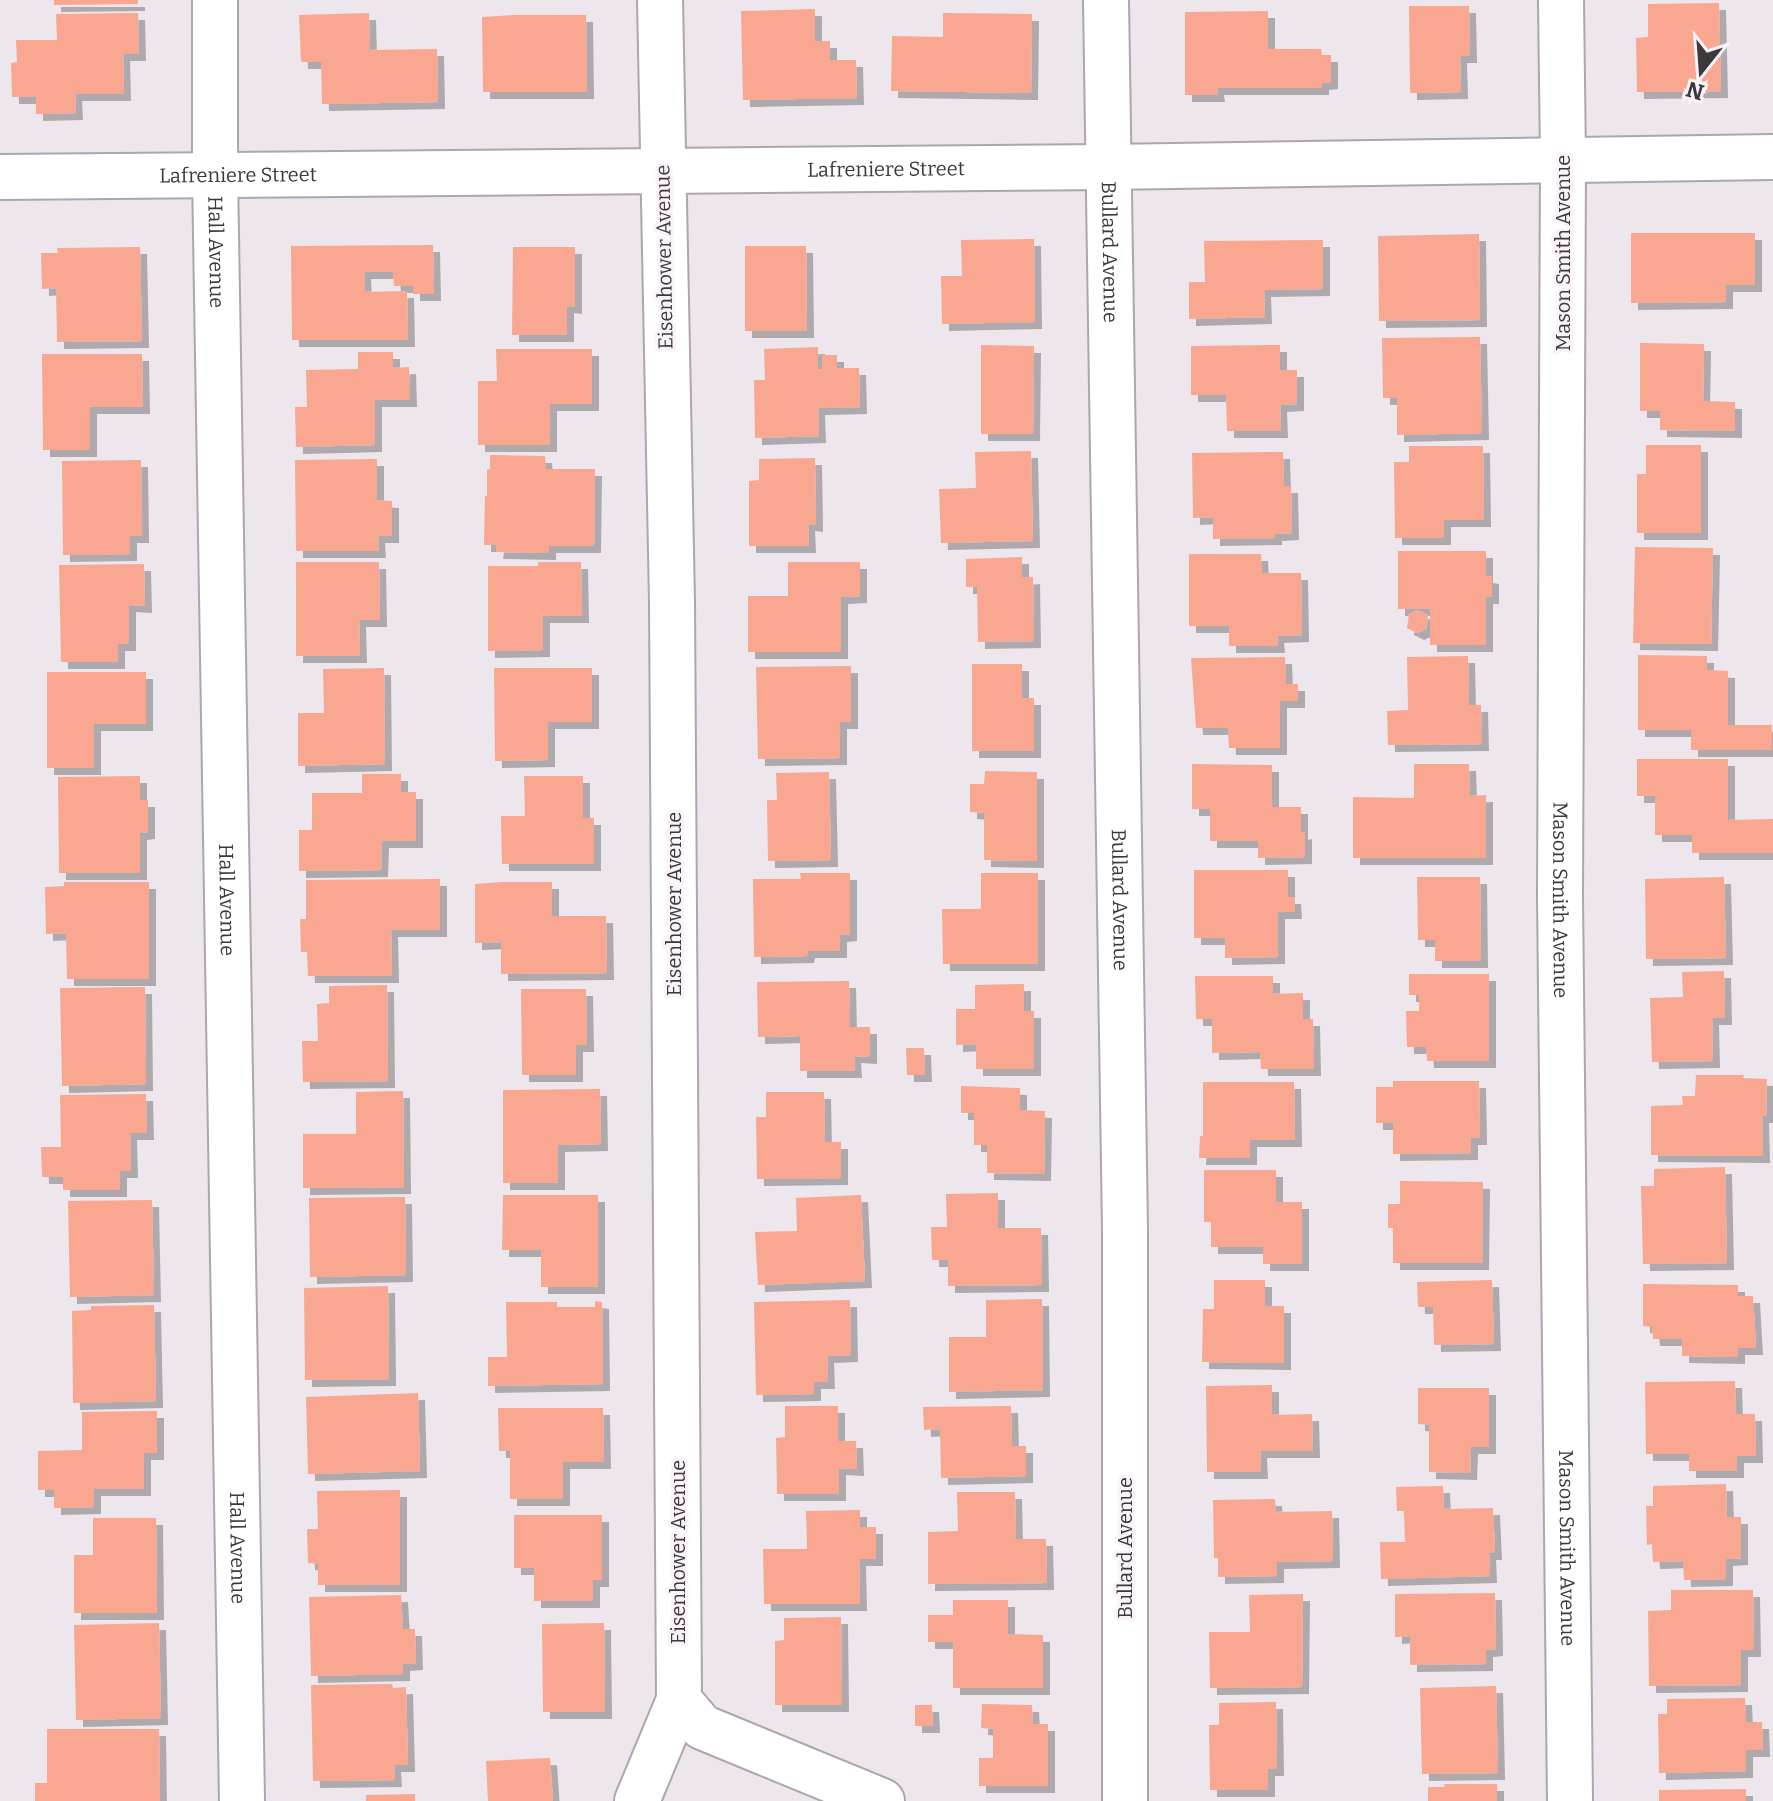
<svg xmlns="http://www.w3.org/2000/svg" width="1773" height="1801" font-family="Bitter,serif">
	<defs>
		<filter id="shadow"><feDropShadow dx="7" dy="7" stdDeviation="0" flood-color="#0004"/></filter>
	</defs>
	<rect width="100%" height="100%" fill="#ede6ec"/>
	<!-- building -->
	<path fill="#f9a791" filter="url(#shadow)" d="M54,0H138V4L54,5Z
		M1719,3L1721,91L1637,92L1636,38L1648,37V4Z
		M1409,6H1469L1470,56H1460L1461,92L1410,93Z
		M815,9V41H830V60H856L857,98L743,100L741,11Z
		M1268,11V49H1321L1322,55H1331V82L1322,83V88H1217L1218,95H1185V12Z
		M138,13L139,54H123L124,94H75L76,113L36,114V97H12L11,63L17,62L16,40H57L56,14Z
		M369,13L370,50L437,49L438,102L322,104L321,62H301L299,15Z
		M943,13L1032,14L1031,93L891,91L892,36L943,37Z
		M515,15H586L587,92H483L482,17Z
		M1631,233H1755V285H1726V302L1631,303Z
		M1479,234L1480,320L1379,321L1378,236Z
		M1034,239L1035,322L942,324L941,276H962L961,240Z
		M1323,240V289L1264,290L1265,317L1189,319V282H1205L1204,241Z
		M433,245L434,294H413V286H394L393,272H364L365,292L407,291L408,340H292L291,246Z
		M745,246H806L807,331H745Z
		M140,247L142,341L57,342L56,288L42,289L41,253H58L57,248Z
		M513,247H575V307L567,306V335H512Z
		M1480,337L1482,433L1397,435V398H1383L1382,338Z
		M1640,343L1704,344L1703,401L1735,402V431L1660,430V411H1640Z
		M981,345L1034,346L1033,434H981Z
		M1280,345V370H1297V404L1280,405L1281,431H1227L1226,395H1191V346Z
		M818,347V369H822V355H837V368H859L860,407L818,408L819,436L755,438L754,380H765L764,349Z
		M496,349H592V404H550V445H478V381H497Z
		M358,352H393V368L409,367L410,400H375V445L296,447L295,407H307L306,370L358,369Z
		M42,354H142L143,407H90V450H43Z
		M1646,445H1701V533H1637V474H1646Z
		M1409,446H1483L1484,520H1444V538H1395L1394,462H1409Z
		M1031,451L1033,541L941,543L939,489L976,488L975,452Z
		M1283,452L1284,486H1291L1292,533L1275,534V538L1213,539V517L1193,518L1192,453Z
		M490,455L545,456L546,469H595L594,546H549V553L496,552L497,545H484L485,496H487V470L490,469Z
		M815,458L816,525L808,524L809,546H749V481L759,480V459Z
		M377,459V500L392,501V536H378L379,551H296L295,460Z
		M141,460L142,536H130V554L63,555L62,461Z
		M1635,547L1713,548L1711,644L1633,643Z
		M1398,551H1486V576L1492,577V597H1486V645H1430V609H1398Z
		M1189,554H1261L1262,573H1301L1302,635L1277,636L1278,646H1229V626H1189Z
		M1022,557V578L1033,577L1034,641L978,642L977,587H966V559Z
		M296,562H379L380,620H359L360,656H296Z
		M538,562H581L582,616H543V650L488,651V566H538Z
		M788,562H860V596L841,597V652H748V596H788Z
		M144,564L145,606L129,605V644H118V662H61L59,565Z
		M1417,610L1428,615L1426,629L1417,633L1407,628L1409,614Z
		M1638,655L1707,656V670L1728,671V725H1772V750H1691V730H1638Z
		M1468,656L1469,705H1481L1482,744L1388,745L1387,711L1408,710L1407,657Z
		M1285,657L1286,684H1298V701H1280V748H1229L1228,728H1196L1191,658Z
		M972,664H1022V698H1034V751H972Z
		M851,666V722H840V758L758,759L756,667Z
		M384,668L385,764L298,766V713H324L323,669Z
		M494,668H592V722H548V760L495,761Z
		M47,672H146V724H94V768H47Z
		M1637,759H1728V820L1773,819V853H1692V835H1655V796H1637Z
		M1192,764L1272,765V807H1301V833L1305,832V857L1258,858V841H1210V809H1192Z
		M1414,764H1469L1470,796L1486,795V858H1353V797L1414,798Z
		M985,771L1037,772V861L984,860V813L970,812V784H984Z
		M829,772L831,860L768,861L767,800H777L776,773Z
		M362,774H401V792H416V841H382L381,870L299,871V830H312V793H362Z
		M140,776V800H148V832L140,833V873H59L58,777Z
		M524,776H583V818H594V864H502L501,816H525Z
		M1194,870H1288V897H1294L1295,912H1278V957L1225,958V938H1194Z
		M800,873H850V934L840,935V951H808L807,956L754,957L753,879H801Z
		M981,873H1038V964H943L942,909H981Z
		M1417,877H1480L1481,961H1435V940H1418Z
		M1724,877L1726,958L1646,959L1645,879Z
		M440,879V930H391L392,976H308L307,952H301L300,919H306V880Z
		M64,882H149V979H67L66,933L46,934L45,887L64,886Z
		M502,882H552V916H606L607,973L501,974V942L475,943V884Z
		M1724,971L1725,1018H1712L1713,1061L1652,1062L1650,998L1683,997L1682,972Z
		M1409,974H1489V1061H1427L1426,1047H1407L1406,1011H1419V995H1409Z
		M1195,976H1273V994L1303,993V1019H1313L1314,1069H1261L1260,1052L1212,1053V1019H1196Z
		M849,981L850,1027H870V1057L854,1056L855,1071H800V1036L758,1037L757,982Z
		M1024,984V1011H1034V1069H976V1044L956,1045V1009H975V985Z
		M387,985L388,1081L303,1082L302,1041H318L317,1004L329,1003V986Z
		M145,987L146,1084L62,1086L60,988Z
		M521,989H586L587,1045H576V1075H522Z
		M906,1048H924L925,1075H907Z
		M1696,1075H1744L1743,1078L1767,1079L1766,1116H1762L1763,1156L1651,1155V1106L1683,1105L1682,1096H1695Z
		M1393,1081H1479L1480,1138H1471V1153L1393,1154V1123H1376V1087H1393Z
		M1203,1082H1294L1295,1140H1250V1158H1199L1200,1136H1203Z
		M961,1086L1020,1088V1110L1045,1111L1044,1174L987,1173V1145H974V1113H961Z
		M600,1089L601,1144L558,1145V1183H503V1090Z
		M403,1091L404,1187L303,1188V1134H356V1092Z
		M766,1092H824L825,1142H841V1178L757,1179L756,1117H766Z
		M146,1094L147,1133H130L131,1171H120V1190H63V1177H42L41,1147H61L60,1095Z
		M1725,1167L1727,1263L1643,1264L1641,1186H1654V1169Z
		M1204,1170H1276V1202H1302V1264H1263V1247H1211V1222H1204Z
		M1400,1181L1483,1182L1482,1263H1393V1228H1388V1204H1400Z
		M998,1193V1228H1041L1042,1285L948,1286V1260H932L931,1227H947L946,1194Z
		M503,1195H598V1287H541V1250H502Z
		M861,1195L865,1281L758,1285L755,1232L797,1231L796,1198Z
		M405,1197L406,1275L310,1277L309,1198Z
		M152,1200L154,1295L70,1297L68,1201Z
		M1214,1280H1265V1306H1284V1363L1202,1362L1203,1309H1214Z
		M1492,1280L1494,1344L1434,1345L1433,1307H1418L1417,1282Z
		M1643,1284L1738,1285V1296H1753L1756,1348H1738V1357L1682,1356V1339H1653L1652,1327L1643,1326Z
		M388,1286L389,1379L305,1380L304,1288Z
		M1042,1299L1043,1390L949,1392V1337H986V1300Z
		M850,1300L851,1355L827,1356L828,1382H814V1394L756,1395L754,1302Z
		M595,1301L602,1302L603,1384L488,1386V1357H507L506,1302H557V1307H595Z
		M154,1305L156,1401L73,1403L72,1311L91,1310V1306Z
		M1735,1381L1736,1414H1755L1756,1456H1737V1471H1689V1454H1646L1645,1382Z
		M1272,1385V1415L1312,1414L1313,1451H1260L1261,1472H1207L1206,1386Z
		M1418,1388H1489V1447H1471L1470,1473L1429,1472V1425L1418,1424Z
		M418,1393L420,1471L308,1474L306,1397Z
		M785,1406H838V1441H856L857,1469L839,1468V1494H777L776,1438L785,1437Z
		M1011,1406L1012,1446H1026V1476L941,1478L940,1429L924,1430L923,1407Z
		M498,1408H603L604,1462H563V1499H510V1451H499Z
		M157,1411V1453H144V1489H94V1507L54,1508V1490H38V1451L82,1450V1412Z
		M1726,1484L1727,1517H1741V1558L1726,1559V1579L1684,1580L1683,1561L1653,1562L1652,1544L1647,1545L1646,1506H1653V1486Z
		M1443,1486L1444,1509L1493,1508L1495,1553H1489L1490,1576L1381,1579L1380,1542H1405L1404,1511H1397L1396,1487Z
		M400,1490V1585H318V1564L308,1563L307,1529H318L317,1491Z
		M957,1492H1015L1016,1539H1046L1047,1583L928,1584V1532L958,1531Z
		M1275,1499L1276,1512L1332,1511L1333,1561L1277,1562V1576L1218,1577V1558H1214L1213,1500Z
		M860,1510V1527H876V1559H859L860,1604H764L763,1549H807L806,1511Z
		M514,1515H602V1580H593V1601H534V1568H514Z
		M93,1518H156L157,1613H74V1555H93Z
		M1671,1590H1753L1754,1650H1741V1685L1649,1686L1648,1611L1671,1610Z
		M1495,1593L1496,1649L1486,1650V1664L1410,1665V1636L1395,1637V1594Z
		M1303,1594L1302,1687L1210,1688L1209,1632H1250L1249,1595Z
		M401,1595L403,1629H415L416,1663L403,1664V1674L311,1676L309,1597Z
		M953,1600H1008V1634L1043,1635V1688H953V1642H928V1615H953Z
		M841,1617L842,1705H775V1641L784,1640V1618Z
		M159,1623L161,1718L76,1720L74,1625Z
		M604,1623L605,1712H543L542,1624Z
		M392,1684L393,1688L406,1687L408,1765H394L395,1780L313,1781L311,1685Z
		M1496,1686L1498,1773L1422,1774L1420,1688Z
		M1745,1698L1746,1722H1762L1763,1750H1746V1771L1659,1773L1658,1714H1667V1699Z
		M1276,1702L1277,1769H1268V1790H1210L1209,1725H1219V1703Z
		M982,1704L1032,1705L1033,1724H1048V1786H979V1758H993V1729L981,1728Z
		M915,1705H932L933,1726H915Z
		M47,1729H159L160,1801H35V1783H47Z
		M550,1758L553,1801H488L486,1761Z
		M1444,1784H1497V1801H1428V1787H1445Z
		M1746,1789V1801H1659V1790Z
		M415,1794V1801H366V1795Z"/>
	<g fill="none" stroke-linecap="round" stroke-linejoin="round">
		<!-- street casing -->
		<g stroke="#ada6ac" stroke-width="48">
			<g id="street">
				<path id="s1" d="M215,0V174L242,1801"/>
				<path id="s2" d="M1106,0L1125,1230V1801"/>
				<path id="s3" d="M1561,0L1563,160L1560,897L1570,1801"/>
				<path id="s4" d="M0,177L1107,167L1773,157"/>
				<path d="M679,1700L702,1727L882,1801"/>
				<path d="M637,1801L679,1700L672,602L660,0"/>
			</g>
		</g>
		<!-- street -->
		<use href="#street" stroke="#fff" stroke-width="44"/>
	</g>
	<g text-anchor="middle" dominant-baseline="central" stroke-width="7" stroke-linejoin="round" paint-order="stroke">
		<!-- street labels -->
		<g font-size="20" fill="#3c393c" stroke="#fbf3fa">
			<text stroke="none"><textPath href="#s4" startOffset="886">Lafreniere Street</textPath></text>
			<text stroke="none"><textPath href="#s4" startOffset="238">Lafreniere Street</textPath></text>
			<text stroke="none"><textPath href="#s1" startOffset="252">Hall Avenue</textPath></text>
			<text stroke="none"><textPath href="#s2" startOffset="252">Bullard Avenue</textPath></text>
			<text transform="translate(1563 253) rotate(-90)">Mason Smith Avenue</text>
			<text transform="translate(664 257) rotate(-91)">Eisenhower Avenue</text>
			<text stroke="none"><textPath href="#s2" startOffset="900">Bullard Avenue</textPath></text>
			<text stroke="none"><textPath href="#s1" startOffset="900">Hall Avenue</textPath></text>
			<text stroke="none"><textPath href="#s3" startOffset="900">Mason Smith Avenue</textPath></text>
			<text transform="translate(674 904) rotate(-90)">Eisenhower Avenue</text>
			<text stroke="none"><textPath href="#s1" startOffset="1548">Hall Avenue</textPath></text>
			<text transform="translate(1125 1548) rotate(-90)">Bullard Avenue</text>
			<text stroke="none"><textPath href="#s3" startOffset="1548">Mason Smith Avenue</textPath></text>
			<text transform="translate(678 1552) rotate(-90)">Eisenhower Avenue</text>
		</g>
	</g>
	<!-- north arrow -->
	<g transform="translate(1701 72) rotate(197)" stroke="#fbf3fa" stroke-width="6" paint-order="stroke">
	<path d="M0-6L14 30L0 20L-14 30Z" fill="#3c393c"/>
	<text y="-12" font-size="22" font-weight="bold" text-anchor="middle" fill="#3c393c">N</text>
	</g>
</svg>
